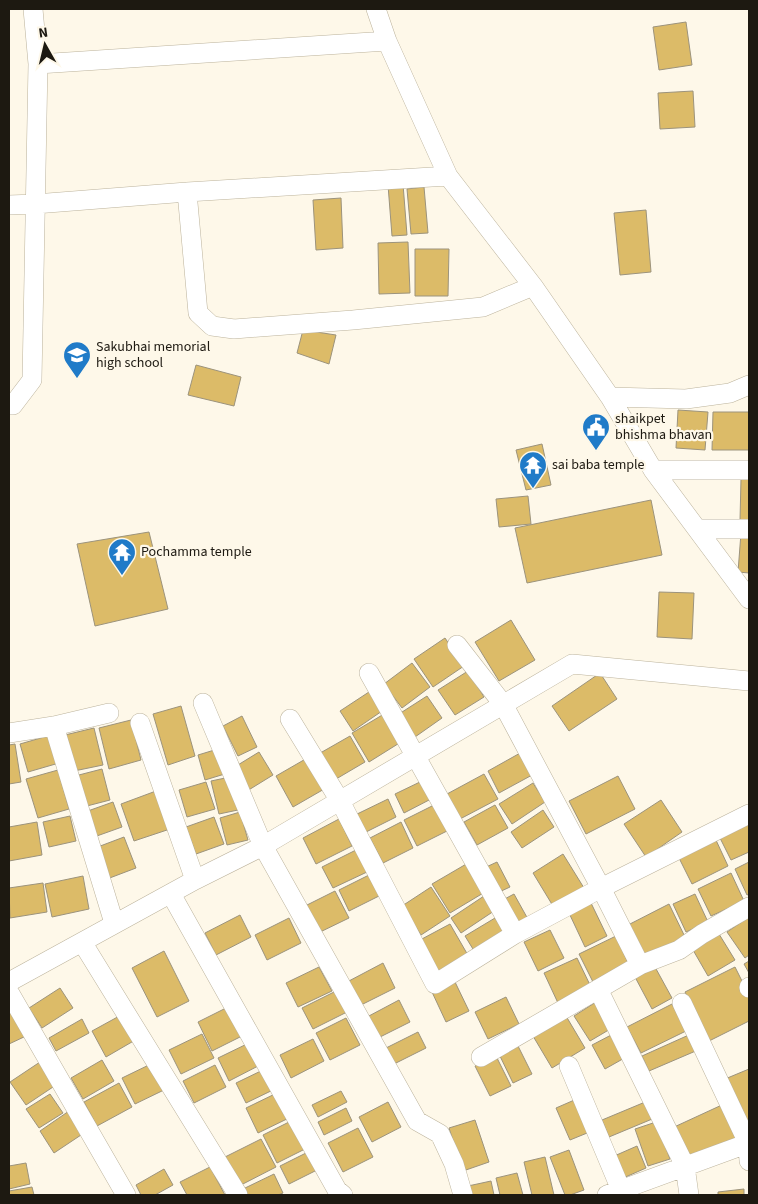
<svg xmlns="http://www.w3.org/2000/svg" width="758" height="1204" font-family="'Source Sans 3',sans-serif">
	<rect width="100%" height="100%" fill="#fef8e9"/>
	<!-- building -->
	<path fill="#dcbb68" stroke="#9c937c" d="M686,22L692,65L659,70L653,27Z
		M693,91L695,127L660,129L658,93Z
		M403,184L407,235L392,236L388,185Z
		M424,187L428,233L411,234L407,189Z
		M341,198L343,248L316,250L313,200Z
		M646,210L651,272L620,275L614,213Z
		M408,242L410,293L379,294L378,243Z
		M415,249H449L448,296H415Z
		M303,330L336,335L329,364L297,353Z
		M196,365L241,377L234,406L188,395Z
		M678,410L708,412L705,450L676,448Z
		M713,412H749V450H712Z
		M542,444L551,485L526,490L516,450Z
		M741,479H749V522L740,521Z
		M528,496L531,524L499,527L496,499Z
		M651,500L662,555L527,583L515,528Z
		M149,532L168,609L95,626L77,544Z
		M741,533L749,534V573L738,572Z
		M659,592L694,593L692,639L657,637Z
		M511,620L535,660L499,681L475,642Z
		M445,638L464,666L433,687L414,659Z
		M412,663L430,687L402,708L384,684Z
		M468,671L484,697L455,715L438,690Z
		M600,673L617,699L569,731L552,706Z
		M372,690L385,709L353,731L340,711Z
		M427,696L442,718L415,737L399,714Z
		M181,706L195,756L168,765L153,714Z
		M384,714L401,742L369,762L352,733Z
		M242,716L257,747L238,756L223,726Z
		M131,720L141,760L109,769L99,728Z
		M94,728L103,765L74,771L65,735Z
		M51,735L59,763L28,772L20,744Z
		M350,736L365,762L331,782L315,756Z
		M15,744L21,782L9,784V745Z
		M221,748L228,773L205,780L198,755Z
		M259,752L273,775L247,791L233,768Z
		M522,752L534,774L499,793L488,771Z
		M309,757L326,788L293,807L276,776Z
		M102,769L110,800L83,807L75,776Z
		M58,770L69,809L38,818L26,779Z
		M484,774L498,799L460,819L447,794Z
		M618,776L635,809L586,834L569,801Z
		M230,777L238,810L219,814L211,781Z
		M422,781L431,799L404,813L395,794Z
		M206,782L215,809L187,817L179,790Z
		M533,783L545,802L512,824L499,804Z
		M156,791L170,829L134,841L121,804Z
		M388,799L396,817L362,834L353,816Z
		M661,800L682,832L646,857L624,824Z
		M113,802L122,827L94,837L85,812Z
		M434,805L447,831L417,846L404,820Z
		M495,805L508,828L477,845L464,822Z
		M543,810L554,827L522,848L511,832Z
		M240,812L248,840L227,845L220,818Z
		M70,816L76,841L49,847L43,822Z
		M214,817L224,844L196,854L186,827Z
		M339,819L352,846L316,864L303,838Z
		M37,822L42,855L9,861V827Z
		M401,822L413,848L383,863L370,838Z
		M749,823V852L731,860L718,834Z
		M124,837L136,868L107,879L95,848Z
		M715,838L728,866L692,884L678,856Z
		M356,850L367,872L333,888L322,867Z
		M563,854L584,888L553,906L533,873Z
		M497,862L510,887L497,893L484,868Z
		M749,862V894L747,895L735,869Z
		M468,863L485,892L450,913L432,884Z
		M731,873L744,901L711,916L698,889Z
		M369,875L379,896L349,911L339,890Z
		M83,876L89,909L52,917L45,884Z
		M43,883L47,912L10,918L9,888Z
		M431,887L450,916L421,935L402,906Z
		M335,891L349,918L316,934L303,907Z
		M514,894L529,921L515,929L499,902Z
		M695,894L708,922L686,932L673,904Z
		M484,896L494,911L461,933L451,918Z
		M591,903L607,936L585,947L569,913Z
		M669,904L686,939L644,959L628,925Z
		M240,915L251,937L216,955L205,933Z
		M749,917V955L745,958L727,932Z
		M289,918L301,943L267,960L255,935Z
		M495,918L506,935L476,954L465,936Z
		M450,924L469,957L439,974L420,940Z
		M550,930L564,958L538,971L524,942Z
		M719,934L735,960L708,976L693,950Z
		M616,936L629,965L593,982L579,954Z
		M164,951L189,1001L157,1017L132,968Z
		M577,958L591,987L558,1003L544,973Z
		M749,961V973L744,964Z
		M383,963L395,988L359,1006L347,982Z
		M319,967L332,991L298,1007L286,983Z
		M655,967L672,998L652,1009L635,977Z
		M735,967L749,995V1021L709,1041L685,992Z
		M455,982L469,1011L446,1022L432,992Z
		M60,988L73,1008L42,1028L29,1008Z
		M336,991L347,1012L313,1029L302,1008Z
		M506,997L519,1024L488,1039L475,1012Z
		M399,1000L410,1022L378,1038L367,1017Z
		M596,1002L612,1028L590,1041L574,1016Z
		M672,1004L686,1031L641,1053L627,1027Z
		M228,1007L242,1036L212,1051L198,1022Z
		M14,1011L26,1036L9,1044V1014Z
		M123,1014L137,1039L106,1057L92,1031Z
		M566,1016L585,1048L552,1068L533,1036Z
		M346,1018L360,1045L330,1060L316,1033Z
		M82,1019L89,1033L56,1051L49,1038Z
		M418,1032L426,1048L390,1066L382,1050Z
		M615,1033L628,1056L605,1069L592,1045Z
		M202,1034L214,1058L181,1074L169,1050Z
		M691,1034L698,1050L649,1071L642,1056Z
		M313,1039L324,1061L291,1078L280,1055Z
		M251,1042L262,1064L229,1081L218,1058Z
		M517,1044L532,1074L513,1083L498,1052Z
		M496,1056L511,1086L490,1096L475,1066Z
		M102,1060L114,1081L83,1099L71,1078Z
		M40,1062L56,1085L26,1105L10,1082Z
		M153,1063L166,1089L135,1104L122,1078Z
		M215,1065L226,1087L194,1103L183,1081Z
		M265,1069L275,1089L246,1103L236,1083Z
		M749,1069V1137L725,1079Z
		M119,1083L132,1107L97,1126L84,1102Z
		M341,1091L347,1102L318,1117L312,1105Z
		M279,1092L291,1117L258,1133L246,1108Z
		M50,1094L63,1113L39,1128L26,1109Z
		M579,1098L592,1131L570,1140L556,1108Z
		M650,1100L657,1117L609,1137L602,1120Z
		M388,1102L401,1127L372,1142L359,1117Z
		M724,1104L741,1141L689,1165L672,1128Z
		M346,1108L352,1121L324,1135L318,1122Z
		M69,1111L84,1133L54,1153L40,1131Z
		M295,1119L309,1147L277,1163L263,1135Z
		M475,1120L489,1162L463,1171L449,1128Z
		M656,1122L670,1159L648,1166L635,1129Z
		M358,1128L373,1157L343,1172L328,1143Z
		M261,1139L276,1167L239,1186L225,1157Z
		M637,1146L646,1168L621,1179L612,1157Z
		M569,1150L584,1190L570,1195H565L550,1157Z
		M308,1152L317,1170L289,1184L280,1166Z
		M545,1157L554,1195H532L524,1162Z
		M26,1163L30,1184L9,1189V1166Z
		M210,1167L225,1195H187L180,1182Z
		M164,1169L173,1185L155,1195H141L136,1185Z
		M517,1173L523,1195H500L496,1178Z
		M274,1174L283,1193L278,1195H246L243,1189Z
		M491,1181L494,1195H470L468,1186Z
		M32,1187L34,1195H9V1191Z
		M744,1189V1195H718V1192Z"/>
	<g fill="none" stroke-linecap="round" stroke-linejoin="round">
		<!-- street casing -->
		<g stroke="#bcb39c" stroke-width="20">
			<path id="street" d="M33,9L38,64L387,41
				M376,9L387,41L448,176L533,286L610,397
				M187,192L198,313L212,326L234,329L353,320L483,307L533,286
				M9,205L35,204L187,192L448,176
				M749,385L730,393L686,399L610,397L653,470L749,599
				M9,405H13L32,380L38,64
				M653,470H749
				M698,529H749
				M457,645L503,704L601,888L640,965
				M369,673L515,934
				M203,703L263,846L417,1121L440,1134L454,1164L463,1195
				M290,719L340,801L435,984L515,934L601,888L749,814
				M140,723L195,880
				M54,726L114,923
				M9,733L54,726L109,713
				M171,894L337,1190L343,1195
				M82,942L238,1195
				M9,982L195,880L263,846L572,664L749,681
				M749,987V988
				M598,989L685,1166L689,1195
				M9,992L126,1195
				M682,1003L748,1143L749,1161
				M481,1057L640,965L679,950L702,934L749,907
				M569,1066L621,1190
				M607,1195L749,1143"/>
		</g>
		<!-- street -->
		<use href="#street" stroke="#fff" stroke-width="19"/>
	</g>
	<!-- icons -->
	<defs>
		<g id="school-pin" transform="scale(1.4375)"><path d="M0 17L-7.5 6A9.5 9.5 0 1 1 7.5 6Z" fill="#207bc8" stroke="#fef8e9"/><path d="M0-5L7-2L0 1L-7-2ZM-4 1L0 2.5L4 1V4Q0 6-4 4Z" fill="#fff"/></g>
		<g id="civic-pin" transform="scale(1.4375)"><path d="M0 17L-7.5 6A9.5 9.5 0 1 1 7.5 6Z" fill="#207bc8" stroke="#fef8e9"/><path d="M-.6-6.5H3V-4.5H.6V-3L4-1V1h2V6H-6V1h2V-1L-.6-3ZM-1.2 2.5V6h2.4V2.5Z" fill="#fff"/></g>
		<g id="temple-pin" transform="scale(1.4375)"><path d="M0 17L-7.5 6A9.5 9.5 0 1 1 7.5 6Z" fill="#207bc8" stroke="#fef8e9"/><path d="M0-6L5-2H3V0L6.5 2.5H4V6H1.5V3h-3V6H-4V2.5H-6.5L-3 0V-2H-5Z" fill="#fff"/></g>
	</defs>
	<g fill-rule="evenodd">
		<use href="#school-pin" x="77" y="355"/>
		<use href="#civic-pin" x="596" y="427"/>
		<use href="#temple-pin" x="533" y="465"/>
		<use href="#temple-pin" x="122" y="552"/>
	</g>
	<g text-anchor="middle" dominant-baseline="central" stroke-width="4.5" stroke-linejoin="round" paint-order="stroke">
		<!-- poi labels -->
		<g font-size="14" fill="#1d1911" stroke="#fef8e9" text-anchor="start">
			<text x="96" y="347">Sakubhai memorial<tspan x="96" dy="16">high school</tspan></text>
			<text x="615" y="419">shaikpet<tspan x="615" dy="16">bhishma bhavan</tspan></text>
			<text x="552" y="465">sai baba temple</text>
			<text x="141" y="552">Pochamma temple</text>
		</g>
	</g>
	<!-- border -->
	<rect width="758" height="1204" fill="none" stroke="#1d1911" stroke-width="20"/>
	<!-- north arrow -->
	<g transform="translate(45 45) rotate(352)" stroke="#fef8e9" stroke-width="4" paint-order="stroke">
	<path d="M0-4L9 19L0 12L-9 19Z" fill="#1d1911"/>
	<text y="-8" font-size="14" font-weight="bold" text-anchor="middle" fill="#1d1911">N</text>
	</g>
</svg>
